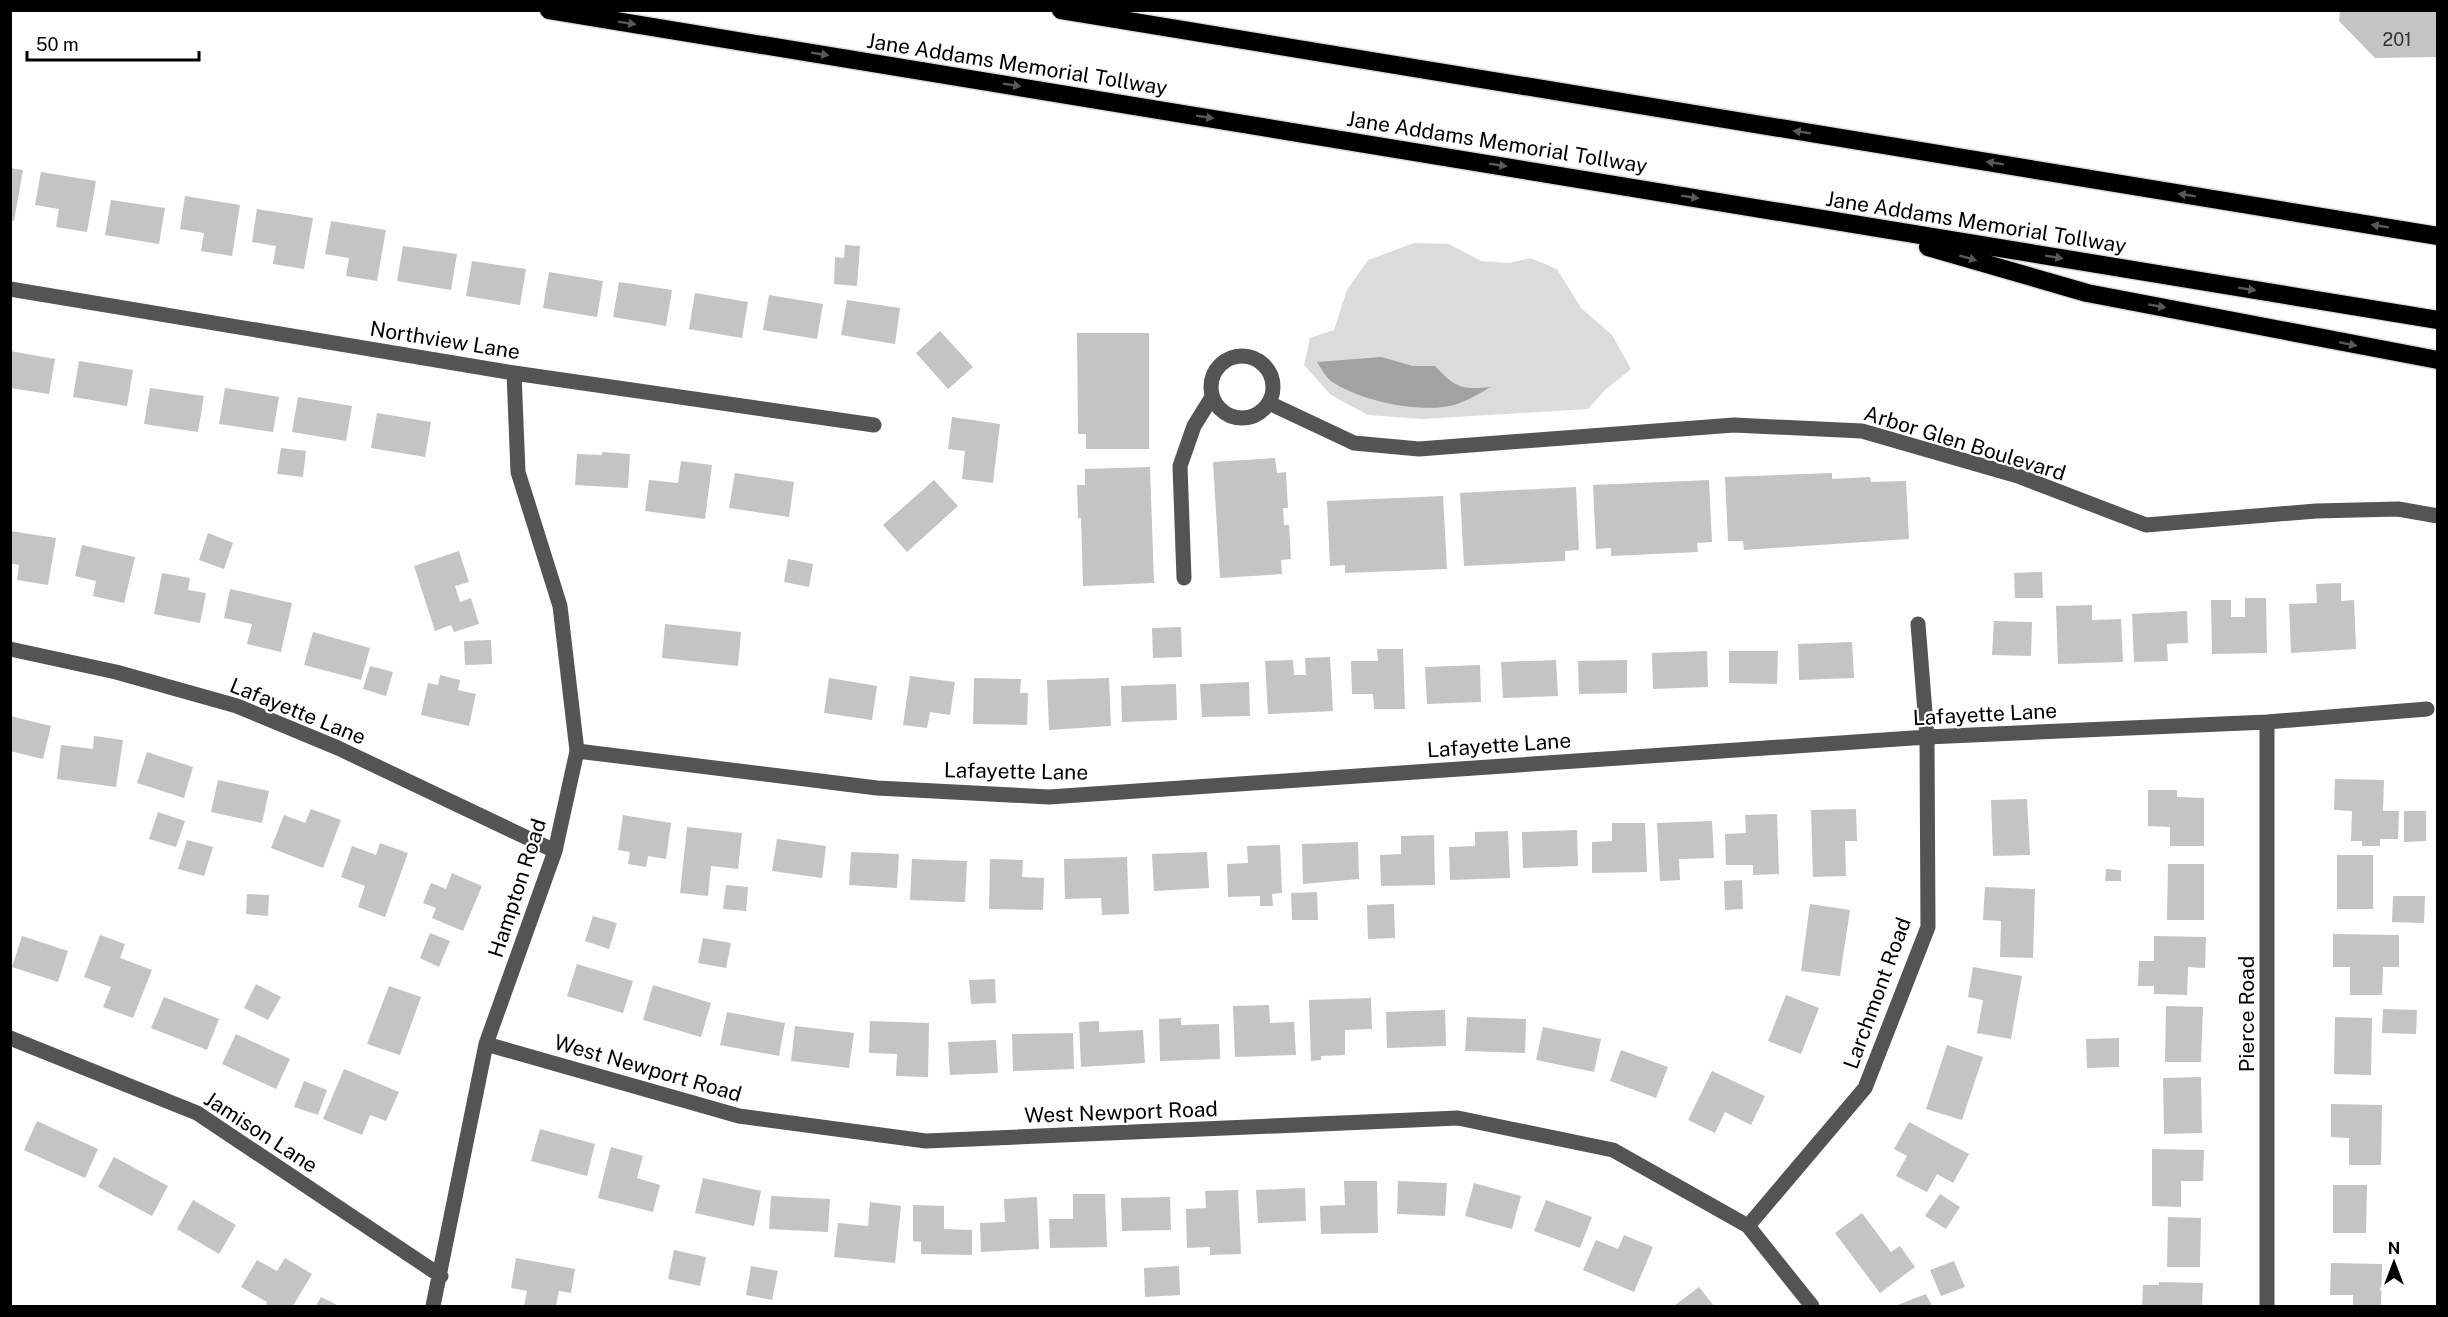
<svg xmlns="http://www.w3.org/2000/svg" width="2448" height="1317" font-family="'Public Sans',sans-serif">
	<rect width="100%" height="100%" fill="#fff"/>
	<!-- green -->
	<path fill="#dbdbdb" d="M1414,243L1449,244L1481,261L1509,263L1530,258L1557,269L1581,308L1612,335L1631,369L1605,390L1588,409L1423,419L1368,415L1331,395L1304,365L1310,338L1334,330L1347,290L1368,260Z"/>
	<!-- water -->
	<path fill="#a2a2a2" d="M1381,357L1413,366H1435C1456,388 1461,390 1491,387C1480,393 1469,400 1457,404C1424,415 1359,401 1331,381C1325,376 1321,368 1317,362Z"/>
	<!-- building -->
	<path fill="#c4c4c4" d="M2340,10H2438V57L2375,58L2339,21Z
		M10,168L23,170L14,221L10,220Z
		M41,172L96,181L87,232L56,227L59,209L35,205Z
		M185,196L240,205L232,256L201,251L204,233L180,229Z
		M111,200L165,208L159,244L105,235Z
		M257,209L313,218L304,269L273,264L276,246L252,242Z
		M331,221L386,230L377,281L346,276L349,258L325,254Z
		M845,245L860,246L857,286L834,284L835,257L844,258Z
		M403,246L457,254L451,290L397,281Z
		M472,261L526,269L520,305L466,296Z
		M549,272L603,281L597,317L543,308Z
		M619,282L672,290L666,326L613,317Z
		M695,293L748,302L742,338L689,329Z
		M769,295L823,304L817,339L763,330Z
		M847,300L900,308L895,344L841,335Z
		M940,331L973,367L948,389L916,353Z
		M1077,333H1149V449H1086V434H1078Z
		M10,351L55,359L49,394L10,388Z
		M79,361L133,370L127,406L73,397Z
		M150,388L204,396L198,432L144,424Z
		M225,388L279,397L273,432L219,424Z
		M298,397L352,406L346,441L292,432Z
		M377,413L431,422L425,457L371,448Z
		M952,417L1000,424L993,483L962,479L965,451L948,449Z
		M281,448L306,451L303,477L277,474Z
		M602,452L630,454L628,488L575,485L577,454L602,455Z
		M1275,458L1277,473L1286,472L1288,508H1283L1284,525H1289L1291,559L1281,560L1282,574L1220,578L1213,462Z
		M681,461L712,465L705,519L645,511L649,480L678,483Z
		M1150,467L1154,583L1083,586L1081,518H1078L1077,485H1085V469Z
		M735,473L794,482L789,517L729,508Z
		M1832,473V479L1870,477L1871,482L1906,481L1909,539L1744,550L1743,541H1728L1725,477Z
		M934,480L958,506L907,552L883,525Z
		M1709,480L1712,542L1697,543L1698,552L1611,556V548L1596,549L1593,485Z
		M1576,487L1579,550L1565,551V561L1464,566L1460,493Z
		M1443,496L1447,569L1345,573V565L1330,566L1327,501Z
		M10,531L56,538L48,585L17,580L19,565L10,563Z
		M208,533L233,543L224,569L199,560Z
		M82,545L135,557L124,603L93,596L96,581L75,576Z
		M459,551L469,582L455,586L460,602L471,598L479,624L454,632L451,625L435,631L414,566Z
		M788,559L813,564L809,587L784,582Z
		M2042,572L2043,598H2015L2014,573Z
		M162,573L190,578L188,590L206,593L200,623L154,614Z
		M2341,583V601L2354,600L2356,649L2291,653L2289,604L2317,603L2316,584Z
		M230,589L292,603L281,652L247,644L252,624L224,618Z
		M2245,598H2266L2267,653L2212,654L2211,600H2231V617H2245Z
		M2092,605V620L2121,619L2123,662L2058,664L2056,606Z
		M2187,611L2188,643L2167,644L2168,661L2134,662L2132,614Z
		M1994,621L2032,622L2031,656L1992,655Z
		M665,624L741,632L738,666L662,658Z
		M1181,627L1182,657L1153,658L1152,628Z
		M313,632L370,648L361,680L304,665Z
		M491,640L492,664L465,665L464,641Z
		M1852,642L1854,678L1799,680L1798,644Z
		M1377,649H1403L1405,709H1374L1373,694H1352L1351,661H1378Z
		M1707,651L1708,687L1653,689L1652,653Z
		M1729,651H1778L1777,684L1729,683Z
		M1330,657L1333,711L1268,714L1265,661L1293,660L1294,675H1306L1305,658Z
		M1556,660L1558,696L1503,698L1501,662Z
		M1627,660V693L1579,694L1578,661Z
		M1480,665L1481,702L1427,704L1425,667Z
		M370,666L393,672L386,696L363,689Z
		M440,675L460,680L458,690L476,694L469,726L421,715L428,683L438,685Z
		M910,676L955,682L950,715L930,712L927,728L903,725Z
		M829,678L877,686L872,720L824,713Z
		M974,678L1021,679L1020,693H1028L1027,725L973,724Z
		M1109,678L1111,726L1049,730L1047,680Z
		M1249,682L1250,716L1202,717L1200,684Z
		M1176,684L1177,720L1122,722L1121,686Z
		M10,716L51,726L43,759L10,751Z
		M94,736L123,740L116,787L57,779L61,745L93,749Z
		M147,752L193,767L184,798L137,783Z
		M2335,779L2384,780L2383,811H2399L2398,839H2380V846H2362V841H2351L2352,811L2334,810Z
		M218,780L269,791L262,823L211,812Z
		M2148,790H2177V797L2204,798V846H2170V827L2148,826Z
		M2027,799L2030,855L1993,856L1991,800Z
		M311,809L341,820L323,868L271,848L284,815L305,823Z
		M1856,809L1857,841H1845L1846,876L1813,877L1811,810Z
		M2404,811H2426V841L2404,842Z
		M158,812L185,821L176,847L149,839Z
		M1777,814L1779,874L1753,875V865H1726L1725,834L1746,833L1745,815Z
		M623,815L671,823L666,859L648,856L646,867L628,864L630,852L618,850Z
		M1712,821L1714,858L1679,859L1680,880L1660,881L1657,823Z
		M1612,823H1645L1647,872L1592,873V842L1612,841Z
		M687,827L742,833L738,869L711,866L708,896L680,893Z
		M1577,830L1578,866L1523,868L1522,832Z
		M1508,831L1510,878L1450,880L1449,847L1475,846V832Z
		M1434,835L1435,885L1381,886L1380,855L1401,854V836Z
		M777,839L826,846L822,878L772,871Z
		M187,840L213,847L204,876L178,869Z
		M1358,842L1359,879L1303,884L1302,844Z
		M380,843L408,853L385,917L358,907L365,886L341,877L352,846L376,855Z
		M1280,845L1282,893L1272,894L1273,906H1260V896L1228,897L1227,864L1248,863L1247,846Z
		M851,852L899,854L897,888L849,885Z
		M1207,852L1209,888L1154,891L1152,854Z
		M2337,855H2373V909H2337Z
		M1127,857L1129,914L1102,915L1101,898L1065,899L1064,859Z
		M912,859L967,861L965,902L910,900Z
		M990,859L1023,860L1022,877L1044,878L1043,910L989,909Z
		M2168,864H2204V920H2167Z
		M2106,869L2121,870V881H2105Z
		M452,873L482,886L463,931L432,918L436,908L423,903L431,883L446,889Z
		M1742,880L1743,909L1725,910L1724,881Z
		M726,885L748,887L746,911L723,909Z
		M1985,887L2035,889L2033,958L2000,957L2001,921L1983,920Z
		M1317,892L1318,920H1292L1291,893Z
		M247,894L269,895L268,916L246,914Z
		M2393,896H2425L2424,923L2392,922Z
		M1394,904L1395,938L1368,939L1367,905Z
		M1810,904L1850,910L1840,976L1801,971Z
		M593,916L617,923L609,949L585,941Z
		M430,933L450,941L439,967L420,958Z
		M2333,934L2399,935V967H2383L2382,995H2350V967H2333Z
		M100,935L125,944L120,958L152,970L133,1018L103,1007L111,987L84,977Z
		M22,936L68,951L58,982L12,967Z
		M2154,936L2206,937L2205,968L2188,967L2187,995L2154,994V986H2138L2139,961H2154Z
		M703,938L731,943L726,968L698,963Z
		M577,964L633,981L623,1013L567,996Z
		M1973,967L2022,976L2011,1039L1977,1033L1983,1000L1968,997Z
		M995,979L996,1003L971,1004L969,980Z
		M256,984L281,997L268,1020L244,1008Z
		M653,985L711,1003L701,1037L643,1020Z
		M389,986L421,997L400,1055L367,1044Z
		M1786,995L1819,1008L1801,1054L1768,1041Z
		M164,997L219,1019L207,1050L151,1028Z
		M1371,998L1372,1029L1345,1030V1055L1321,1056V1060L1311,1061L1309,1000Z
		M1269,1005L1270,1023L1294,1022L1296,1055L1235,1057L1233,1006Z
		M2166,1006L2203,1007L2201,1062H2165Z
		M2383,1009L2417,1010L2416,1034L2382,1033Z
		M1445,1010L1446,1046L1387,1048L1386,1012Z
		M727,1012L785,1023L779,1056L720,1045Z
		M1467,1017L1526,1019L1525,1053L1465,1051Z
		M2335,1017L2372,1018L2371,1075L2334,1074Z
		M1181,1018V1025L1219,1024L1220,1059L1160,1061L1159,1019Z
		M870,1021L929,1023L928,1077L896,1076L897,1054L869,1053Z
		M1099,1021V1032L1143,1030L1145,1063L1081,1067L1079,1022Z
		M795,1026L854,1033L849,1068L791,1061Z
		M1543,1027L1601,1039L1594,1072L1536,1060Z
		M1073,1033L1074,1069L1013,1071L1012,1034Z
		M236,1034L290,1059L276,1089L222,1064Z
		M2119,1038V1067L2087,1068L2086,1039Z
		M996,1040L998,1073L950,1075L948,1042Z
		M1947,1045L1983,1057L1962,1120L1926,1109Z
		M1621,1050L1668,1067L1656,1098L1610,1081Z
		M344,1069L399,1092L386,1121L370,1115L362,1135L323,1119Z
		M1712,1071L1765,1096L1751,1125L1725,1112L1715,1133L1688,1120Z
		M2201,1077L2202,1133L2164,1134L2163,1078Z
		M304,1081L327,1090L318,1115L294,1107Z
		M2331,1104L2382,1105L2381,1165H2349V1138L2331,1137Z
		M37,1121L98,1149L85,1178L24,1150Z
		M1909,1122L1969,1154L1953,1183L1937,1174L1927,1192L1896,1176L1907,1156L1894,1149Z
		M540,1129L595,1144L587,1176L531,1161Z
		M611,1147L643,1156L637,1178L660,1185L653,1212L598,1198Z
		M2152,1149L2204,1150L2203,1181H2181V1207L2152,1206Z
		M114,1157L168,1186L152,1216L98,1187Z
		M703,1178L761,1191L754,1226L695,1213Z
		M1344,1181H1377L1378,1233L1321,1234L1320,1206L1345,1205Z
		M1398,1181L1447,1183L1445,1216L1397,1214Z
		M1474,1183L1521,1196L1512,1229L1465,1216Z
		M2333,1185H2367L2366,1233H2333Z
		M1305,1188L1306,1221L1258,1223L1256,1190Z
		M1238,1190L1241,1254L1210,1255V1247L1187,1248L1186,1209L1206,1208L1205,1191Z
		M1073,1194H1105L1107,1247L1050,1248L1049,1219H1073Z
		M1940,1194L1960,1207L1946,1229L1925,1216Z
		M771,1196L830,1199L828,1232L769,1229Z
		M1037,1197L1039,1249L981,1252L980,1223L1005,1222L1004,1199Z
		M1170,1197L1171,1230L1122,1231L1121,1198Z
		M193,1200L236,1225L219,1254L177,1229Z
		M1546,1200L1592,1217L1580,1248L1534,1231Z
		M870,1202L901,1206L895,1263L834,1257L838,1223L868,1226Z
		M913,1205L944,1206V1229L972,1230V1255L921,1254V1242L913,1241Z
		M1862,1213L1891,1252L1900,1246L1915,1267L1880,1293L1835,1233Z
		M2168,1217L2201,1218L2200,1267H2167Z
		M1624,1235L1653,1247L1634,1292L1583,1270L1596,1240L1618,1249Z
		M674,1250L706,1257L700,1286L668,1279Z
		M285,1258L312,1274L293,1306H266L267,1302L241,1287L257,1260L277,1271Z
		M516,1258L575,1269L571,1293L559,1291L556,1306H524L527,1291L511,1288Z
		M1954,1261L1965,1287L1941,1296L1930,1270Z
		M2331,1263L2382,1264L2381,1306H2353V1295H2330Z
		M751,1266L778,1271L772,1300L746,1295Z
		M1179,1266L1180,1295L1145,1297L1144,1268Z
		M2159,1282L2203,1283L2202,1306H2142L2143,1285H2159Z
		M1699,1287L1714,1306H1674Z
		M1926,1294L1932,1306H1895Z
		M321,1297L339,1306H316Z"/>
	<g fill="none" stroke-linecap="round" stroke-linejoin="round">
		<!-- highway casing -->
		<g stroke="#dbdbdb" stroke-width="21">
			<path id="highway" d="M549,10L2438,320
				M1061,10L2438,236
				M1928,247L2087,293L2438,360"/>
		</g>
		<!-- minor -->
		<path stroke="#545454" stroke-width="15" d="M10,289L514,373L874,425
			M1211 387a31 31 0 1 1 62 0a31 31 0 1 1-62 0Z
			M1269,403L1354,443L1419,449L1734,425L1862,431L2018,476L2146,525L2316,511L2398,509L2438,516
			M1184,578L1180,466L1194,426L1212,397
			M10,649L116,672L237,706L338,748L555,851
			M2267,722V1306
			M577,751L877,788L1049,797L1927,737L2267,722L2427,709
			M10,1038L197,1113L441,1276
			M486,1044L739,1116L926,1141L1458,1118L1613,1150L1748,1226L1812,1306
			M1748,1226L1865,1088L1928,927L1927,737L1918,624
			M433,1306L486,1044L555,851L577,751L560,606L518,472L514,373"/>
		<!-- highway -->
		<use href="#highway" stroke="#000" stroke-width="18"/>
	</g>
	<!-- one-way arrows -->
	<defs><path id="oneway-solid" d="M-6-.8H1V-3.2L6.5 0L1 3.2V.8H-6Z" transform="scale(1.5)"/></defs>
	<g fill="#595959">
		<use href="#oneway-solid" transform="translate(627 23) rotate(9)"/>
		<use href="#oneway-solid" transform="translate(820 54) rotate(9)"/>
		<use href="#oneway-solid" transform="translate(1012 85) rotate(9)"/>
		<use href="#oneway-solid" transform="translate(1205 117) rotate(9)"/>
		<use href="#oneway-solid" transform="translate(1802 132) rotate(-171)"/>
		<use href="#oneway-solid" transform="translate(1995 163) rotate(-171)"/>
		<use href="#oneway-solid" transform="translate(1498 165) rotate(9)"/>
		<use href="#oneway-solid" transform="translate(2187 195) rotate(-171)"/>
		<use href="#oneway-solid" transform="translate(1690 197) rotate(9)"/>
		<use href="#oneway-solid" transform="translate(2380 226) rotate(-171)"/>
		<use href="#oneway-solid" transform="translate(2054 257) rotate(9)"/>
		<use href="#oneway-solid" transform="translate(1968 258) rotate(16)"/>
		<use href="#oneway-solid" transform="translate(2247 289) rotate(9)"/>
		<use href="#oneway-solid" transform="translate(2157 306) rotate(10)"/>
		<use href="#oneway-solid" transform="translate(2348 344) rotate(12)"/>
	</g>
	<g text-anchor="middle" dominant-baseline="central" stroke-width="4.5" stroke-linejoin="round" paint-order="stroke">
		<!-- number labels -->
		<g font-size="18" fill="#313131">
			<text x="2397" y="39">201</text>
		</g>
		<!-- street labels -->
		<g font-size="21" fill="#000" stroke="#fff">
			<text transform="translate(1017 64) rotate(9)">Jane Addams Memorial Tollway</text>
			<text transform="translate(1497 142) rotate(9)">Jane Addams Memorial Tollway</text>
			<text transform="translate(1976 222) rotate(9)">Jane Addams Memorial Tollway</text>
			<text transform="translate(445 340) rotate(9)">Northview Lane</text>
			<text transform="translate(1965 443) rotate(17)">Arbor Glen Boulevard</text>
			<text transform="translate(298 711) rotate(22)">Lafayette Lane</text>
			<text transform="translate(1985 714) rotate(-3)">Lafayette Lane</text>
			<text transform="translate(1499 745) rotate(-4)">Lafayette Lane</text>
			<text transform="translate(1016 771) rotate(1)">Lafayette Lane</text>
			<text transform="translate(517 888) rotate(-72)">Hampton Road</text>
			<text transform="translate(1877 993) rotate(-70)">Larchmont Road</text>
			<text transform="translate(2246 1014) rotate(-90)">Pierce Road</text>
			<text transform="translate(648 1068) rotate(16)">West Newport Road</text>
			<text transform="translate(1121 1112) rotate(-2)">West Newport Road</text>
			<text transform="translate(261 1132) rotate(33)">Jamison Lane</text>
		</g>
	</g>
	<!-- border -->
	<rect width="2448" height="1317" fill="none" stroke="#000000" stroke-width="24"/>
	<!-- north arrow -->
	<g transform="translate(2394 1263)" stroke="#ffffff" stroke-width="4.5" paint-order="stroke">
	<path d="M0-4.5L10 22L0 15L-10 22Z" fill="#000000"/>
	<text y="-9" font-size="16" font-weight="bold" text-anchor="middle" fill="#000000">N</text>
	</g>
	<!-- scale -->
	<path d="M27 51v9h172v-9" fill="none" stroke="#000000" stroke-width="3"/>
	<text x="36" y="51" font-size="18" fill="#000000" stroke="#ffffff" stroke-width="4.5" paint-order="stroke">50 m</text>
</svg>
